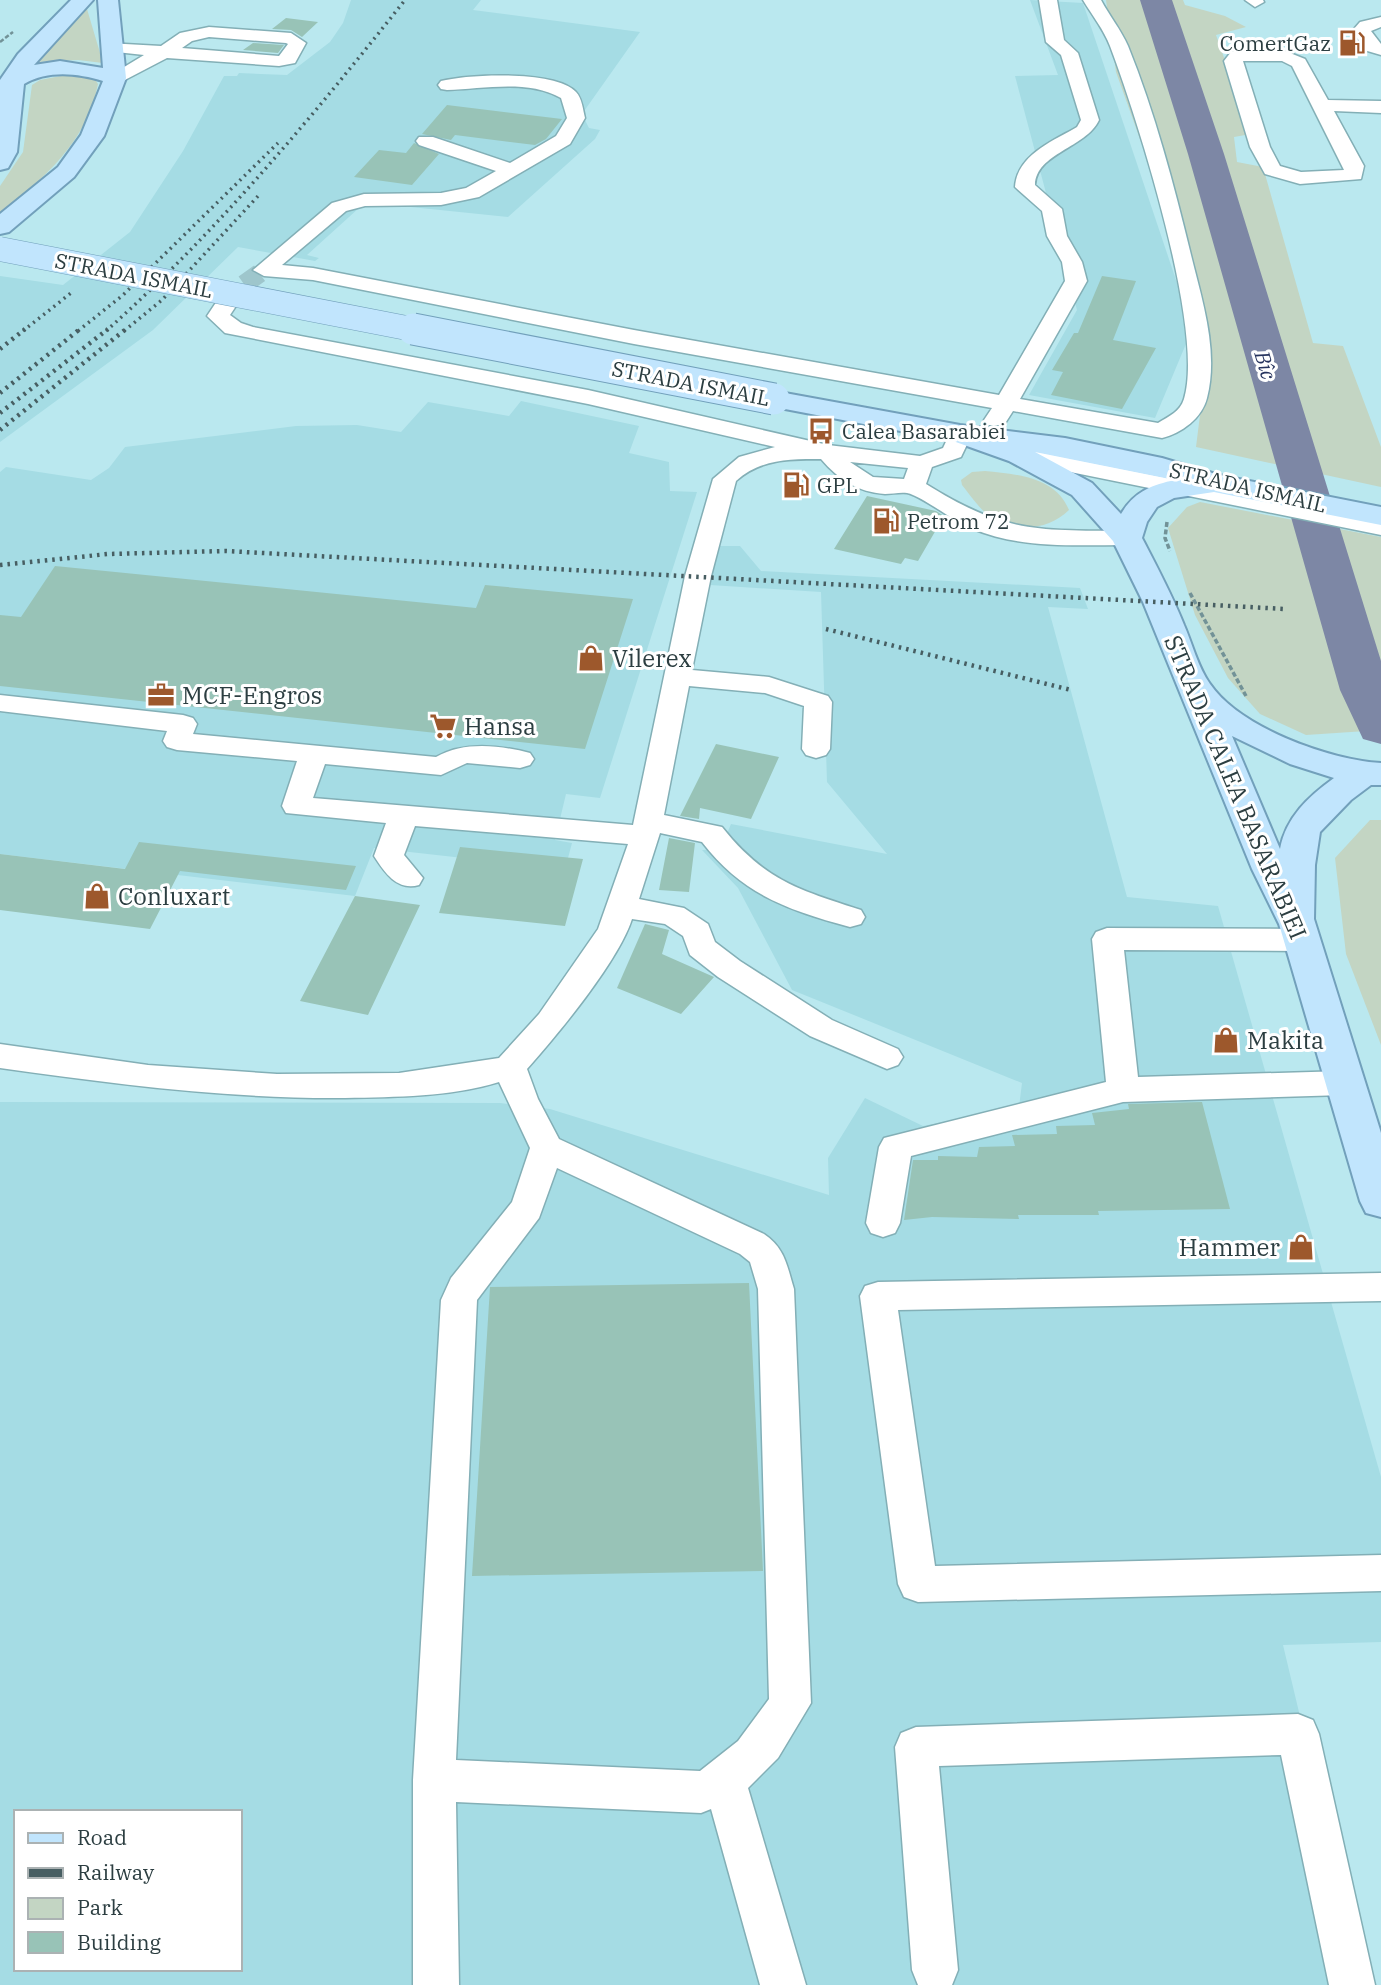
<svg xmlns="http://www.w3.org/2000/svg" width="1381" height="1985" font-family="'IBM Plex Serif',serif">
	<rect width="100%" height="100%" fill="#bae8ef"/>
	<!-- built -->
	<path fill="#a5dce4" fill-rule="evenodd" d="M351,0H481L473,10L640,32L582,114L589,128L600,130L595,139L508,217L401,206H371L359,208L307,255L319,258L315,261L238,247L153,330L0,442V276L63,285L130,232L183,151L224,76H237L239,73L287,75L330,42L343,23Z
		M1030,0L1083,3L1178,286L1188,339L1155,418L1029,395L1077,310L1015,76L1058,75Z
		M521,401L639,426L629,453L669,462L670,491L697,492L600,798L566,794L555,840L572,843L568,858L569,870L374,848L355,896L0,854V472L6,467L91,480L109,468L125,447L296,426L357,425L401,432L428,402L509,416Z
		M719,546H740L761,571L1080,588L1088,609L1048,607L1127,897L1218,906L1381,1477V1642L1283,1645L1364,1985H0V1102L500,1103L550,1109L829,1195L828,1158L865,1098L923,1126L1019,1107L1022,1083L792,990L738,888L702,850L728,849L724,841L731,824L887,854L827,782L821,592L710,585ZM16,1812H240V1969H16Z"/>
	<!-- green -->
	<path fill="#c3d5c3" d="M1106,0H1183L1185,5L1225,16L1246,27L1216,35L1251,134L1234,137L1237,162L1263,167L1313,343L1343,346L1381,447V487L1196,447L1210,335L1116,72Z
		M87,9L103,63L78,60L38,62Z
		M71,74L94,78L98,84C87,142 44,178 0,214V186L23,152L32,85L40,80Z
		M985,471C1016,474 1056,477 1069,510C1049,530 1017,533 992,518C981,511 970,495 962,485L961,480L972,472Z
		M1200,502L1381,537V730L1306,735L1260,714L1228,678L1195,615L1168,528L1187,507Z
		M1370,820H1381V1045L1346,954L1335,858Z"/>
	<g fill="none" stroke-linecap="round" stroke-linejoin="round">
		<!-- river -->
		<path fill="#7d87a5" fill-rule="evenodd" d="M1140,0H1172L1224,154L1381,661V744L1363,739L1340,690L1188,154Z"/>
	</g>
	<!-- building -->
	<path fill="#98c3b7" d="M286,18L318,22L302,37L291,30L272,29Z
		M253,43L284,45L278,53L243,50Z
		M447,105L562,119L546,139L535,145L455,135L451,140L422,134Z
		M414,143L439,154L412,185L354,177L379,150L406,153Z
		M1102,276L1136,281L1113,340L1156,348L1122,409L1051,395L1063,372L1052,370L1074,333H1078Z
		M867,496L936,511L944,516L918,561L905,558L901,564L834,549Z
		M55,566L476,608L485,585L633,599L585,749L0,686V615L21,617Z
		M716,744L779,757L751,819L700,808L699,819L680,816Z
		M669,838L695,843L689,892L659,890Z
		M139,842L356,866L346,890L180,871L150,929L0,910V854L125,869Z
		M460,847L583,859L565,926L439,913Z
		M355,896L420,905L368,1015L300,1001Z
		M645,924L669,930L662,954L714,977L681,1014L617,988Z
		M1202,1102L1230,1209L1098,1211L1099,1215H1018L1019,1219L932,1217L904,1220L913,1160H938V1156L977,1157L979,1147L1015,1146L1012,1135L1057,1134L1056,1126L1095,1125L1092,1113L1129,1109L1128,1104Z
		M749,1283L763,1571L472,1576L490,1287Z"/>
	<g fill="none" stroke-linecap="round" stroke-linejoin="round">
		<!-- minor-tunnel -->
		<path stroke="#9ec6cc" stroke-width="19" stroke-dasharray="19 10" stroke-linecap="butt" d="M225,306L243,285L264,270"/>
		<!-- minor casing -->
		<g stroke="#83afb6" stroke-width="3">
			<path id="minor" d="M1039,0H1057L1064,40L1078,53L1099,120C1086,148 1036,153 1035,185L1062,209L1067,236L1082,262L1087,281L1020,399L1158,423C1169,416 1180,412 1184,399C1205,330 1137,117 1110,46C1104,30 1092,15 1083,0H1101C1109,15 1121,30 1128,46C1155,113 1174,185 1191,255C1202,300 1219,351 1207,398C1202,418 1182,433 1162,438L1013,411L1004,425H988L984,420L992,408L634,344L313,280L264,276L253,270L332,203L364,194L441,193L466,188L496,171L419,145L416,141L419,137H433L510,163L556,136L567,118L561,98C528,79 483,89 447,90L441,89L438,85L441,81C468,74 556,70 576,92C582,98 583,110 585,118L570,144L479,197L441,205L365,206L346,211L282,265L313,268L634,330L999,395L1065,281L1062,262L1047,236L1042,211L1015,187C1017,155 1053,141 1077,127L1081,120L1061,55L1046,42Z
				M1245,0H1263L1264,2L1255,7Z
				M1381,17V27L1371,31L1381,44V55L1364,50L1353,30L1360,22Z
				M209,27L291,33L306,43L295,63L279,66L167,58L121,82H109L106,78L144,55L107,51L104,47L107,43L161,46L180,33ZM209,37L286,43L288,44L279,56L182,48L192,41Z
				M1237,51H1285L1305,59L1328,100L1381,101V113L1334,111L1364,166L1361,179L1300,184L1265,174L1250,147L1224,61L1231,52ZM1243,61H1282L1292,66L1344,170L1301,172L1280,166L1270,147Z
				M225,300L236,306L230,315L241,323L253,327L588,390L828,445L920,456L943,448L952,429H968L972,434L961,457L932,467L926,484C1006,534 1037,530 1127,531L1136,533L1139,538L1136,543L1127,545C1075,545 1022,549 973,529C954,522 922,496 907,493C900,492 892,494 885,494C858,492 839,480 821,459C790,459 760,459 736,481L711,576L692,670L769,677L828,696L832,702L830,749L826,755L816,758L806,755L802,749L804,706L765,693L689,686L664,815L722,827C764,880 799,890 861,910L865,917L861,924L850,927C788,910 743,895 702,842L660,833L639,899L684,908L708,924L715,942L740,961L832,1020L898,1049L903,1057L898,1065L887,1069L810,1036L718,977L690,955L683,936L665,924L632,919C618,962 558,1034 527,1069L538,1099L559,1139L764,1234C785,1248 787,1266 794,1289L811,1703L778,1758L748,1788L806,1985H760L711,1809L701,1813L456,1802L459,1985H413V1780L441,1300L451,1278L512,1202L530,1148L499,1082C450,1097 396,1097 345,1098C229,1099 115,1084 0,1068V1044L148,1065L277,1074L399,1073L499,1058L539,1014L598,929L628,844L415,826L404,855L423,878L419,885C397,891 385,873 374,856L386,823L286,813L282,806L297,761L177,750L167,747L163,741L167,731L0,711V695L183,715L193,718L197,724L193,734L436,757C464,741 499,745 530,753L534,759L530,765L520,768L467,763L441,775L325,764L313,798L633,825L685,576L713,479L739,457L775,447L588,404L225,333L207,316L217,301ZM850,462L908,468L904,479L873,477ZM557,1168L740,1254L750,1262L758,1289L769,1699L738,1741L700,1771L456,1760L477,1300L539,1218Z
				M1019,448L1381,521V535L1011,460L1007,455L1011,450Z
				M1107,928L1302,929L1313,933L1317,940L1313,947L1302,951L1124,950L1138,1077L1344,1071L1356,1074L1360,1083L1356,1092L1344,1095L1123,1102L911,1156L900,1223L895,1233L883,1237L871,1233L866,1223L879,1147L884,1138L1106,1082L1092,939L1096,932Z
				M1381,1273V1301L898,1310L935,1566L1381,1555V1591L918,1602L904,1597L898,1584L860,1296L865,1286L878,1282Z
				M1298,1714L1313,1720L1319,1734L1375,1985H1329L1281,1755L939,1766L958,1970L952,1985H918L912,1970L895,1747L901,1733L916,1727Z"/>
		</g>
		<!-- major casing -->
		<g stroke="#72a0bb" stroke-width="4">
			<path id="major" d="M71,0H93L34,65L60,61L103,68L98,0H118L126,78L104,136L74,177L9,232L0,234V214L58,167L81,135L103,81C77,73 48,70 24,84L17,152L8,168L0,170V80L18,54Z
				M774,391L960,425L1065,438L1162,458L1219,475L1381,507V525L1214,492L1174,498L1157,507L1147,522L1142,538C1157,567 1172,595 1184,625C1192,643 1198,668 1210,684C1240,728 1330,760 1381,763V785H1371L1351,800L1320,832L1315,865L1314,919L1381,1133V1217L1366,1213L1360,1201L1279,924L1252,869L1143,602L1113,541L1072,495L1009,461L953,441L764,405L760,399L764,393ZM1035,452L1175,480C1151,485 1134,492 1121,514L1092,483ZM1232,736L1290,764L1334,778C1309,796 1286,817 1280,849Z"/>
		</g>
		<!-- path-far1 -->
		<path stroke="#729297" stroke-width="2.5" stroke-dasharray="4.5 2" stroke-linecap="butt" d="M0,42L13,32"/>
		<!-- path -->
		<path stroke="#729297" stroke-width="3.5" stroke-dasharray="5 2.5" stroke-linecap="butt" d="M1167,522L1165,538L1170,551
			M1190,593L1246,696"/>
		<!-- minor -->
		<use href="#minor" fill="#fff" fill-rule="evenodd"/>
		<!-- major -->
		<use href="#major" fill="#c1e5fd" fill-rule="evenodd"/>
		<!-- rail-far1 -->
		<path stroke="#475e62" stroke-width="3.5" stroke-dasharray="2 4.5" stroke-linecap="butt" d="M23,331L71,293
			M78,331L123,295L278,143
			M106,331C217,232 313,116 405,0
			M124,331L162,300L259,195"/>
		<!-- rail -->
		<path stroke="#475e62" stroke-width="4.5" stroke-dasharray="2.5 5" stroke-linecap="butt" d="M0,349L25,329
			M0,393L80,329
			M0,413L108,329
			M0,430L126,329
			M0,565L108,554L226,551L1285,609
			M826,629L1071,690"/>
		<!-- major-bridge-far1 casing -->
		<g stroke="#72a0bb" stroke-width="25" stroke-linecap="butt">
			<path id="major-bridge-far1" d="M0,249L422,331"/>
		</g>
		<!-- major-bridge casing -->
		<g stroke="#72a0bb" stroke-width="33" stroke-linecap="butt">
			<path id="major-bridge" d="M413,329L774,399"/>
		</g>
		<!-- major-bridge-far1 -->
		<use href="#major-bridge-far1" stroke="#c1e5fd" stroke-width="24"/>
		<!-- major-bridge -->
		<use href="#major-bridge" stroke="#c1e5fd" stroke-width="31"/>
	</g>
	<!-- icons -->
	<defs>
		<g id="fuel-bare" transform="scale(2.1)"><path d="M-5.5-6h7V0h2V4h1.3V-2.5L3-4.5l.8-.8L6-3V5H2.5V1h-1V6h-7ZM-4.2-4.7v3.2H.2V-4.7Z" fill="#9d582c" stroke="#fff" stroke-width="2.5" paint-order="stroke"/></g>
		<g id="bus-bare" transform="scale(2.1)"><path d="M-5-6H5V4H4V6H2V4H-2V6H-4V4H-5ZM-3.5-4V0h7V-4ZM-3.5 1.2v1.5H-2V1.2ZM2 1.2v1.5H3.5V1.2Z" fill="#9d582c" stroke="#fff" stroke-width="2.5" paint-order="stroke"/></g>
		<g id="shop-bare" transform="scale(2.1)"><path d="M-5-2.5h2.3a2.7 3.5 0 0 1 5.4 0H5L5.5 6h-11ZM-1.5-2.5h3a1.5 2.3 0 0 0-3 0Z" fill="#9d582c" stroke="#fff" stroke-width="2.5" paint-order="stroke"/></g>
		<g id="office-bare" transform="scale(2.1)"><path d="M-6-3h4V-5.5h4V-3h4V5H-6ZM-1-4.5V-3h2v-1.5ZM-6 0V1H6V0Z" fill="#9d582c" stroke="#fff" stroke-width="2.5" paint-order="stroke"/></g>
		<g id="supermarket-bare" transform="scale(2.1)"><path d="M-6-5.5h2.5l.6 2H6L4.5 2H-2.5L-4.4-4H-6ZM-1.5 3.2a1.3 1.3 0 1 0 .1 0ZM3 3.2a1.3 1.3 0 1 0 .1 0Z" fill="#9d582c" stroke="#fff" stroke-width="2.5" paint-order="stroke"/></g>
	</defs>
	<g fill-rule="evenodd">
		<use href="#fuel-bare" x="1352" y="43"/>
		<use href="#bus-bare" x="821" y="431"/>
		<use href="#fuel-bare" x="796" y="485"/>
		<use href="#fuel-bare" x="886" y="521"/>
		<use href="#shop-bare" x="591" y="658"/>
		<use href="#office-bare" x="161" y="695"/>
		<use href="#supermarket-bare" x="443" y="726"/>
		<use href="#shop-bare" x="97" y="896"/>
		<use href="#shop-bare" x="1226" y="1040"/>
		<use href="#shop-bare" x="1301" y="1247"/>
	</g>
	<g text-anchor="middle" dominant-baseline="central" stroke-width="6" stroke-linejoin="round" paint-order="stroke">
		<!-- far-poi labels -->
		<g font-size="21" fill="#2c3e41" stroke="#fff" text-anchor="start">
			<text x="1331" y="43" text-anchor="end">ComertGaz</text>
			<text x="842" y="431">Calea Basarabiei</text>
			<text x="817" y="485">GPL</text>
			<text x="907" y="521">Petrom 72</text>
		</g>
		<!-- far-street labels -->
		<g font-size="21" fill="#2c3e41" stroke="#fff">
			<text transform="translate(134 275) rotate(11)">STRADA ISMAIL</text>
			<text transform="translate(691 383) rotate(11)">STRADA ISMAIL</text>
			<text transform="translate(1248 487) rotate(13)">STRADA ISMAIL</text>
		</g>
		<!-- far-water labels -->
		<g font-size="21" font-style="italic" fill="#27345e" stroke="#fff">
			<text transform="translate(1266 365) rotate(73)">Bîc</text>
		</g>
		<!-- poi labels -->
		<g font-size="24" fill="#2c3e41" stroke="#fff" text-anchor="start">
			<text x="612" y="658">Vilerex</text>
			<text x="182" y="695">MCF-Engros</text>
			<text x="464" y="726">Hansa</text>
			<text x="118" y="896">Conluxart</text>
			<text x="1247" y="1040">Makita</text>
			<text x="1280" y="1247" text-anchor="end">Hammer</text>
		</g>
		<!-- street labels -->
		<g font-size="24" fill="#2c3e41" stroke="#fff">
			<text transform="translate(1236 787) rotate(67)">STRADA CALEA BASARABIEI</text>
		</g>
	</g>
	<!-- legend -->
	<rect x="14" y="1810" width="228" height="161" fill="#ffffff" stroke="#abb2b3" stroke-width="2"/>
	<rect x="28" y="1833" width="35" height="10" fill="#c1e5fd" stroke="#abb2b3" stroke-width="2"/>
	<text x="77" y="1845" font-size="21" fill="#2c3e41">Road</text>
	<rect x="28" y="1868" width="35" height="10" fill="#475e62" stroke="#abb2b3" stroke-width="2"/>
	<text x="77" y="1880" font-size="21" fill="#2c3e41">Railway</text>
	<rect x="28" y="1898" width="35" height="21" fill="#c3d5c3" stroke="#abb2b3" stroke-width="2"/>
	<text x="77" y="1915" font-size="21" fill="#2c3e41">Park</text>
	<rect x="28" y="1932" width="35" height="21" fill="#98c3b7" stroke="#abb2b3" stroke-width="2"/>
	<text x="77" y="1950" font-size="21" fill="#2c3e41">Building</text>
</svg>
